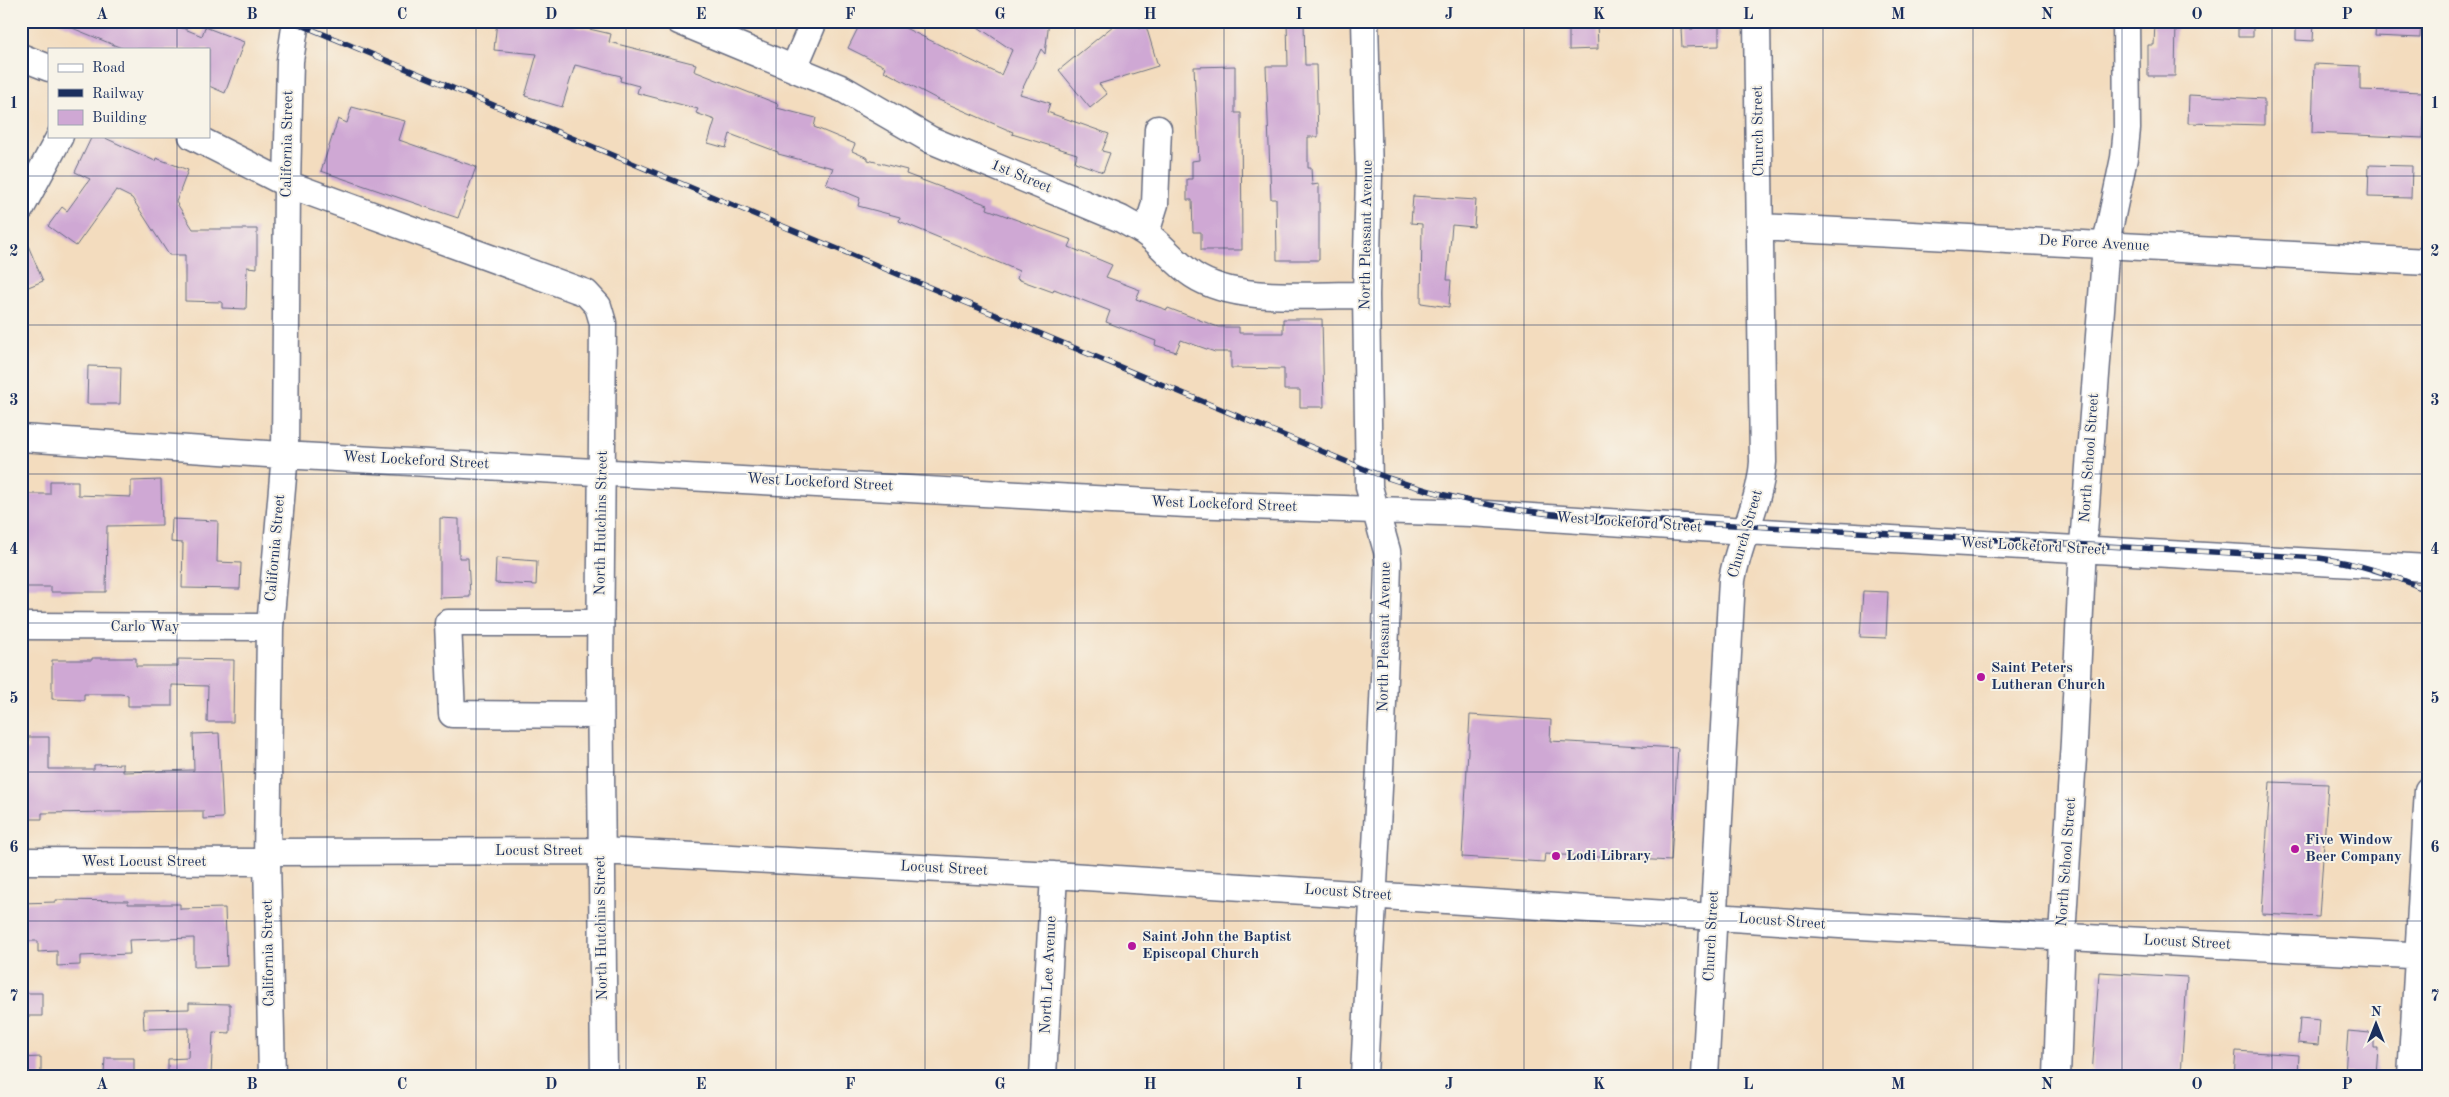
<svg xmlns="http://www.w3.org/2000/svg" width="2449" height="1097" font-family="'Old Standard TT',serif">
	<rect width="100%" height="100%" fill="#f7f3e8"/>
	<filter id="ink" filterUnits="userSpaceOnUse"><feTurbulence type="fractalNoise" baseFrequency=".02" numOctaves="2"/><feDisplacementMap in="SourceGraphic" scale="10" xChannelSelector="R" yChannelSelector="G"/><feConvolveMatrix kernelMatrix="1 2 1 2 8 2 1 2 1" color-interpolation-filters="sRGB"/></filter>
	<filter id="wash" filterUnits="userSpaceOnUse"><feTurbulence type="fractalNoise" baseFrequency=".0096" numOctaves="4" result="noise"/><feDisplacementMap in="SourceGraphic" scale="20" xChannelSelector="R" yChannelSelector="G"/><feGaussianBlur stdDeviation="1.12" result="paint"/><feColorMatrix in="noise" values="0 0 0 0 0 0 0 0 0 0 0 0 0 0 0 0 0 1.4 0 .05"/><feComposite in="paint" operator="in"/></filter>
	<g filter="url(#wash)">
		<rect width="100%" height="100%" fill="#f3dcbe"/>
		<g id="blocks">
			<!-- building -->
			<path fill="#cfa8d4" d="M55,21H165L202,36L205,27L244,42L225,93L209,86V49H124Z
				M497,21H573L572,25L611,34L609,42L696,64L694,71L778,104L777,108L816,118L814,127L855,144L852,151L868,158V160L907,170L906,174L988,205L987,209L1072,240L1069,247L1112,265L1106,277L1140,290L1136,299L1167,310L1168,308L1218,327H1239V333H1283V319H1322L1324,407H1300V390H1284V369L1231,368V352H1215L1181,340L1176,352L1155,345L1156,341L1106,322L1110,311L1054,289L1053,292L1017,279L1019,271L899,221L900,217L858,206L860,198L826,184L833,168L778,154V152L730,134L726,148L708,143L715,120L696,113L698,109L637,93L639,86L620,81L621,76L575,65L562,107L525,96L537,54L494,50Z
				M874,21H904L901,26L1001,75L1012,50L969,21H1049L1045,54L1041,49L1020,94L1050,103L1047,112L1109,134L1102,151L1110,153L1103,172L1075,162L1077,154L1012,134L1013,132L939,100L884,71L886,67L848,48L861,22L871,26Z
				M1119,21H1139L1140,28L1146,26L1158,66L1099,84L1107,94L1090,108L1059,70Z
				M1287,21H1304L1305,65H1316L1318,137H1308V168H1311L1312,185L1319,184V260H1277L1276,199H1271L1266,66H1288Z
				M1569,21H1597L1598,49L1569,50Z
				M1693,21H1719V46L1682,47L1681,29H1693Z
				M2155,21H2176L2175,76H2148V45H2154Z
				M2238,21H2253V37H2238Z
				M2296,21H2314L2313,41L2296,40Z
				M2376,21H2421L2420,38L2375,36Z
				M2314,64L2360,66V90L2425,92L2423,138L2312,133Z
				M1235,66V113H1241L1242,250H1201V232H1193L1192,200H1187V179H1192V161L1199,160L1194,67Z
				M2189,95L2264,99V125L2188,123Z
				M352,107L405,121L399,140L476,167L458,218L321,171L338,119L347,123Z
				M92,136H101L155,161L156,158L188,170L176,202L193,229H257V268L247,267L246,309L222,308V302L185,301V255H169L132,198L116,190L76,246L48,226L62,207L67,211L90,179L75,172Z
				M2369,165L2412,166L2411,198L2368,197Z
				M1413,196L1476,200L1474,227L1452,225L1447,280H1451L1449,307L1421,303L1422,224L1411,223Z
				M21,229L43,281L21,290Z
				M88,366L121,367L120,404H87Z
				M161,480L162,525L107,526L106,592H51V587H21V494H50V481H78V495L131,497V481Z
				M440,518L459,519V558H468L470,597L440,598Z
				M172,519L218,521L217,562L241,563L240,589L182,588L183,543L171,542Z
				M496,558L537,561L536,585L495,583Z
				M1863,591L1888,592L1886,638L1860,637Z
				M92,658H136V666H178V659L234,660L233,722H207L208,686L172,685V706H128V695L120,694H84V700L52,699V660H92Z
				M1470,715L1551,720L1550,741L1678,748L1671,861L1545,854L1544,862L1462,857Z
				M219,733L223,818L203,819V811H191L42,813V819H21V750H28V737H49V769H94V765L123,764V772L194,770L193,734Z
				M2270,782L2328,784L2319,917L2262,914Z
				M56,900L128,901V904H180V909L225,908L227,966L194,967V938L129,940L130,954L80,956V965L57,966V951L38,952V941H22L21,903L56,902Z
				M2099,972L2187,977L2181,1076H2092Z
				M21,993H42V1016H21Z
				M189,1003L230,1004V1033L213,1032L211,1076H168V1059L188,1058L189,1028L144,1029L143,1010L189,1009Z
				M2300,1018L2320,1020L2318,1045L2298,1043Z
				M2348,1031L2370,1033L2374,1038V1048H2378L2376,1076H2352V1073H2345Z
				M2236,1051L2299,1055L2298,1076H2234Z
				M41,1057V1076H21V1058Z
				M105,1058H134V1074H104Z"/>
		</g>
	</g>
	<g filter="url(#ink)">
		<use href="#blocks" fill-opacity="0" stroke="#676c80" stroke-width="1"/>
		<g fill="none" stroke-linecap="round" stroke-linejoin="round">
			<!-- minor casing -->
			<g stroke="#676c80" stroke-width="29">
				<path id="minor" d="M679,21L843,89L931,140L1121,219C1129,224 1137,227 1144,232C1162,244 1175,263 1193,275C1237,304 1314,294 1366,295
					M21,57L49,68
					M794,68L814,21
					M192,136L287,184L586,293L598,306L603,323L600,670L604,1076
					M21,208L60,136
					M1760,227L2428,262
					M1146,233L1155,204L1158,129
					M21,438L282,455L1187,504L1471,513L1746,531L2428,568
					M600,623H448L452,714L600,715
					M21,626L270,627
					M268,852L601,851L1054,875L1840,925L2428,956
					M21,861L267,862
					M272,1076L267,862L270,627L285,454L287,184L290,61L296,21
					M1043,1076L1054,875
					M1364,1076C1372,905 1384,734 1388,562L1387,551L1369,487L1366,295L1369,175L1365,21
					M1705,1076L1732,580C1739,539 1760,504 1763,462L1757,21
					M2057,1076L2062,936L2074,741L2083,545L2106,244L2124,158L2127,129L2126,21
					M2411,1076L2428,790"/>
			</g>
			<!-- minor -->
			<use href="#minor" stroke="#fff" stroke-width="26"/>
			<!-- rail casing -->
			<g stroke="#1b2f5e" stroke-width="5.5">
				<path id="rail" d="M292,21L1369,471C1435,496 1501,510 1572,516L2319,558C2358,563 2392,574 2428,591"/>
			</g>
			<!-- rail -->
			<use href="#rail" stroke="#f7f3e8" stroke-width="4" stroke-dasharray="11" stroke-linecap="butt"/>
		</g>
	</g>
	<!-- grid -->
	<path fill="none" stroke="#1b2f5e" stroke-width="1" stroke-opacity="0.55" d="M177,21V49M327,21V1076M476,21V1076M626,21V1076M776,21V1076M925,21V1076M1075,21V1076M1224,21V1076M1374,21V1076M1524,21V1076M1673,21V1076M1823,21V1076M1973,21V1076M2122,21V1076M2272,21V1076M177,136V1076M21,176H2428M21,325H2428M21,474H2428M21,623H2428M21,772H2428M21,921H2428"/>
	<!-- markers -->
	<g fill="#b5179e" stroke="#f7f3e8" stroke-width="2">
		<circle cx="1981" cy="677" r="5"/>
		<circle cx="2295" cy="849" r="5"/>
		<circle cx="1556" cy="856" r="5"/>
		<circle cx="1132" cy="946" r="5"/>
	</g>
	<g text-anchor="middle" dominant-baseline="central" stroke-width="4" stroke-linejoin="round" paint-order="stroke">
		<!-- street labels -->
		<g font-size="15" fill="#1b2f5e" stroke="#f7f3e8">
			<text transform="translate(1759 131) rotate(-91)">Church Street</text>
			<text transform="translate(288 144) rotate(-89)">California Street</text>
			<text transform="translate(1021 177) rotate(23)">1st Street</text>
			<text transform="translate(1367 235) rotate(-89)">North Pleasant Avenue</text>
			<text transform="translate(2094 244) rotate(3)">De Force Avenue</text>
			<text transform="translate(2090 458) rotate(-86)">North School Street</text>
			<text transform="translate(416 461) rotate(3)">West Lockeford Street</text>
			<text transform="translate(820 483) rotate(3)">West Lockeford Street</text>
			<text transform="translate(1224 505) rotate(2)">West Lockeford Street</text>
			<text transform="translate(602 523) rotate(-89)">North Hutchins Street</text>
			<text transform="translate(1629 523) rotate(4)">West Lockeford Street</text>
			<text transform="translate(1746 534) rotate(-74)">Church Street</text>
			<text transform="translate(2033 547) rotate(3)">West Lockeford Street</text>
			<text transform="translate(276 548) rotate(-85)">California Street</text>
			<text x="145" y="627">Carlo Way</text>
			<text transform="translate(1385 637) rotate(-89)">North Pleasant Avenue</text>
			<text x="539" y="851">Locust Street</text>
			<text x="144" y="862">West Locust Street</text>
			<text transform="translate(2067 862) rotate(-86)">North School Street</text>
			<text transform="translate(944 869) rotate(3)">Locust Street</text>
			<text transform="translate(1348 893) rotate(4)">Locust Street</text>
			<text transform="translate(1782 922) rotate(4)">Locust Street</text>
			<text transform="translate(602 928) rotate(-91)">North Hutchins Street</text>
			<text transform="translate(1712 936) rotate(-87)">Church Street</text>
			<text transform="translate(2187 943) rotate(3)">Locust Street</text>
			<text transform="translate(269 953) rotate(-91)">California Street</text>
			<text transform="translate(1049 975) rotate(-87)">North Lee Avenue</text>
		</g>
		<!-- poi labels -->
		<g font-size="15" font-weight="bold" fill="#1b2f5e" stroke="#f7f3e8" text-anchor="start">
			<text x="1991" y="668">Saint Peters<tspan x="1991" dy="17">Lutheran Church</tspan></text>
			<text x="2305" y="840">Five Window<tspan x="2305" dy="17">Beer Company</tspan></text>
			<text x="1566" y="856">Lodi Library</text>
			<text x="1142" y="937">Saint John the Baptist<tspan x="1142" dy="17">Episcopal Church</tspan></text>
		</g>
	</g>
	<!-- margin -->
	<rect width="2449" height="1097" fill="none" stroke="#f7f3e8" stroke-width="55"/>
	<!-- legend -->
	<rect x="48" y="48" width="162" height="90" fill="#f7f3e8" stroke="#9fa5b1"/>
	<rect x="58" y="64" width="25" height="8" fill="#ffffff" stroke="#9fa5b1"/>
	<text x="92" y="72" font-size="15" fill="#1b2f5e">Road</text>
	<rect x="58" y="89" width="25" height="8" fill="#1b2f5e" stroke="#9fa5b1"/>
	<text x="92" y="98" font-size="15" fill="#1b2f5e">Railway</text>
	<rect x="58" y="110" width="25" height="15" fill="#cfa8d4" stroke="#9fa5b1"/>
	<text x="92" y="122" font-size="15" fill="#1b2f5e">Building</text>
	<!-- north arrow -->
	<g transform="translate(2376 1024)" stroke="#f7f3e8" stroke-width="4" paint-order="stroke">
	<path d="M0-4L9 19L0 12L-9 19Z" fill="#1b2f5e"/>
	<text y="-8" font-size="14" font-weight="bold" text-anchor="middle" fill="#1b2f5e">N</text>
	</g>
	<rect x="28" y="28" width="2394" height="1042" fill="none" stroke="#1b2f5e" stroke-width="2"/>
	<g font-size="16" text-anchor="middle" font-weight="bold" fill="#1b2f5e">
		<text x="102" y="19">A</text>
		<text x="252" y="19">B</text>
		<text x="402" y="19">C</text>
		<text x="551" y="19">D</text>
		<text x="701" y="19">E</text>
		<text x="850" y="19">F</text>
		<text x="1000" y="19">G</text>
		<text x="1150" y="19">H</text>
		<text x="1299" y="19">I</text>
		<text x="1449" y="19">J</text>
		<text x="1599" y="19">K</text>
		<text x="1748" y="19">L</text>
		<text x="1898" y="19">M</text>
		<text x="2047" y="19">N</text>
		<text x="2197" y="19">O</text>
		<text x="2347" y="19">P</text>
		<text x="14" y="108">1</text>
		<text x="2435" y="108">1</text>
		<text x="14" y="256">2</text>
		<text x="2435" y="256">2</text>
		<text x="14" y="405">3</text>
		<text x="2435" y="405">3</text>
		<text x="14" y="554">4</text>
		<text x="2435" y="554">4</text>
		<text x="14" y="703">5</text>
		<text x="2435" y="703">5</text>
		<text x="14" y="852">6</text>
		<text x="2435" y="852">6</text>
		<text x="14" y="1001">7</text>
		<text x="2435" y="1001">7</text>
		<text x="102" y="1089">A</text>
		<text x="252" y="1089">B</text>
		<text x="402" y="1089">C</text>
		<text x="551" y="1089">D</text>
		<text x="701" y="1089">E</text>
		<text x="850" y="1089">F</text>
		<text x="1000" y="1089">G</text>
		<text x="1150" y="1089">H</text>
		<text x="1299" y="1089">I</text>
		<text x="1449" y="1089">J</text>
		<text x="1599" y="1089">K</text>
		<text x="1748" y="1089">L</text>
		<text x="1898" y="1089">M</text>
		<text x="2047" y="1089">N</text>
		<text x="2197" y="1089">O</text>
		<text x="2347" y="1089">P</text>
	</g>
</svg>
